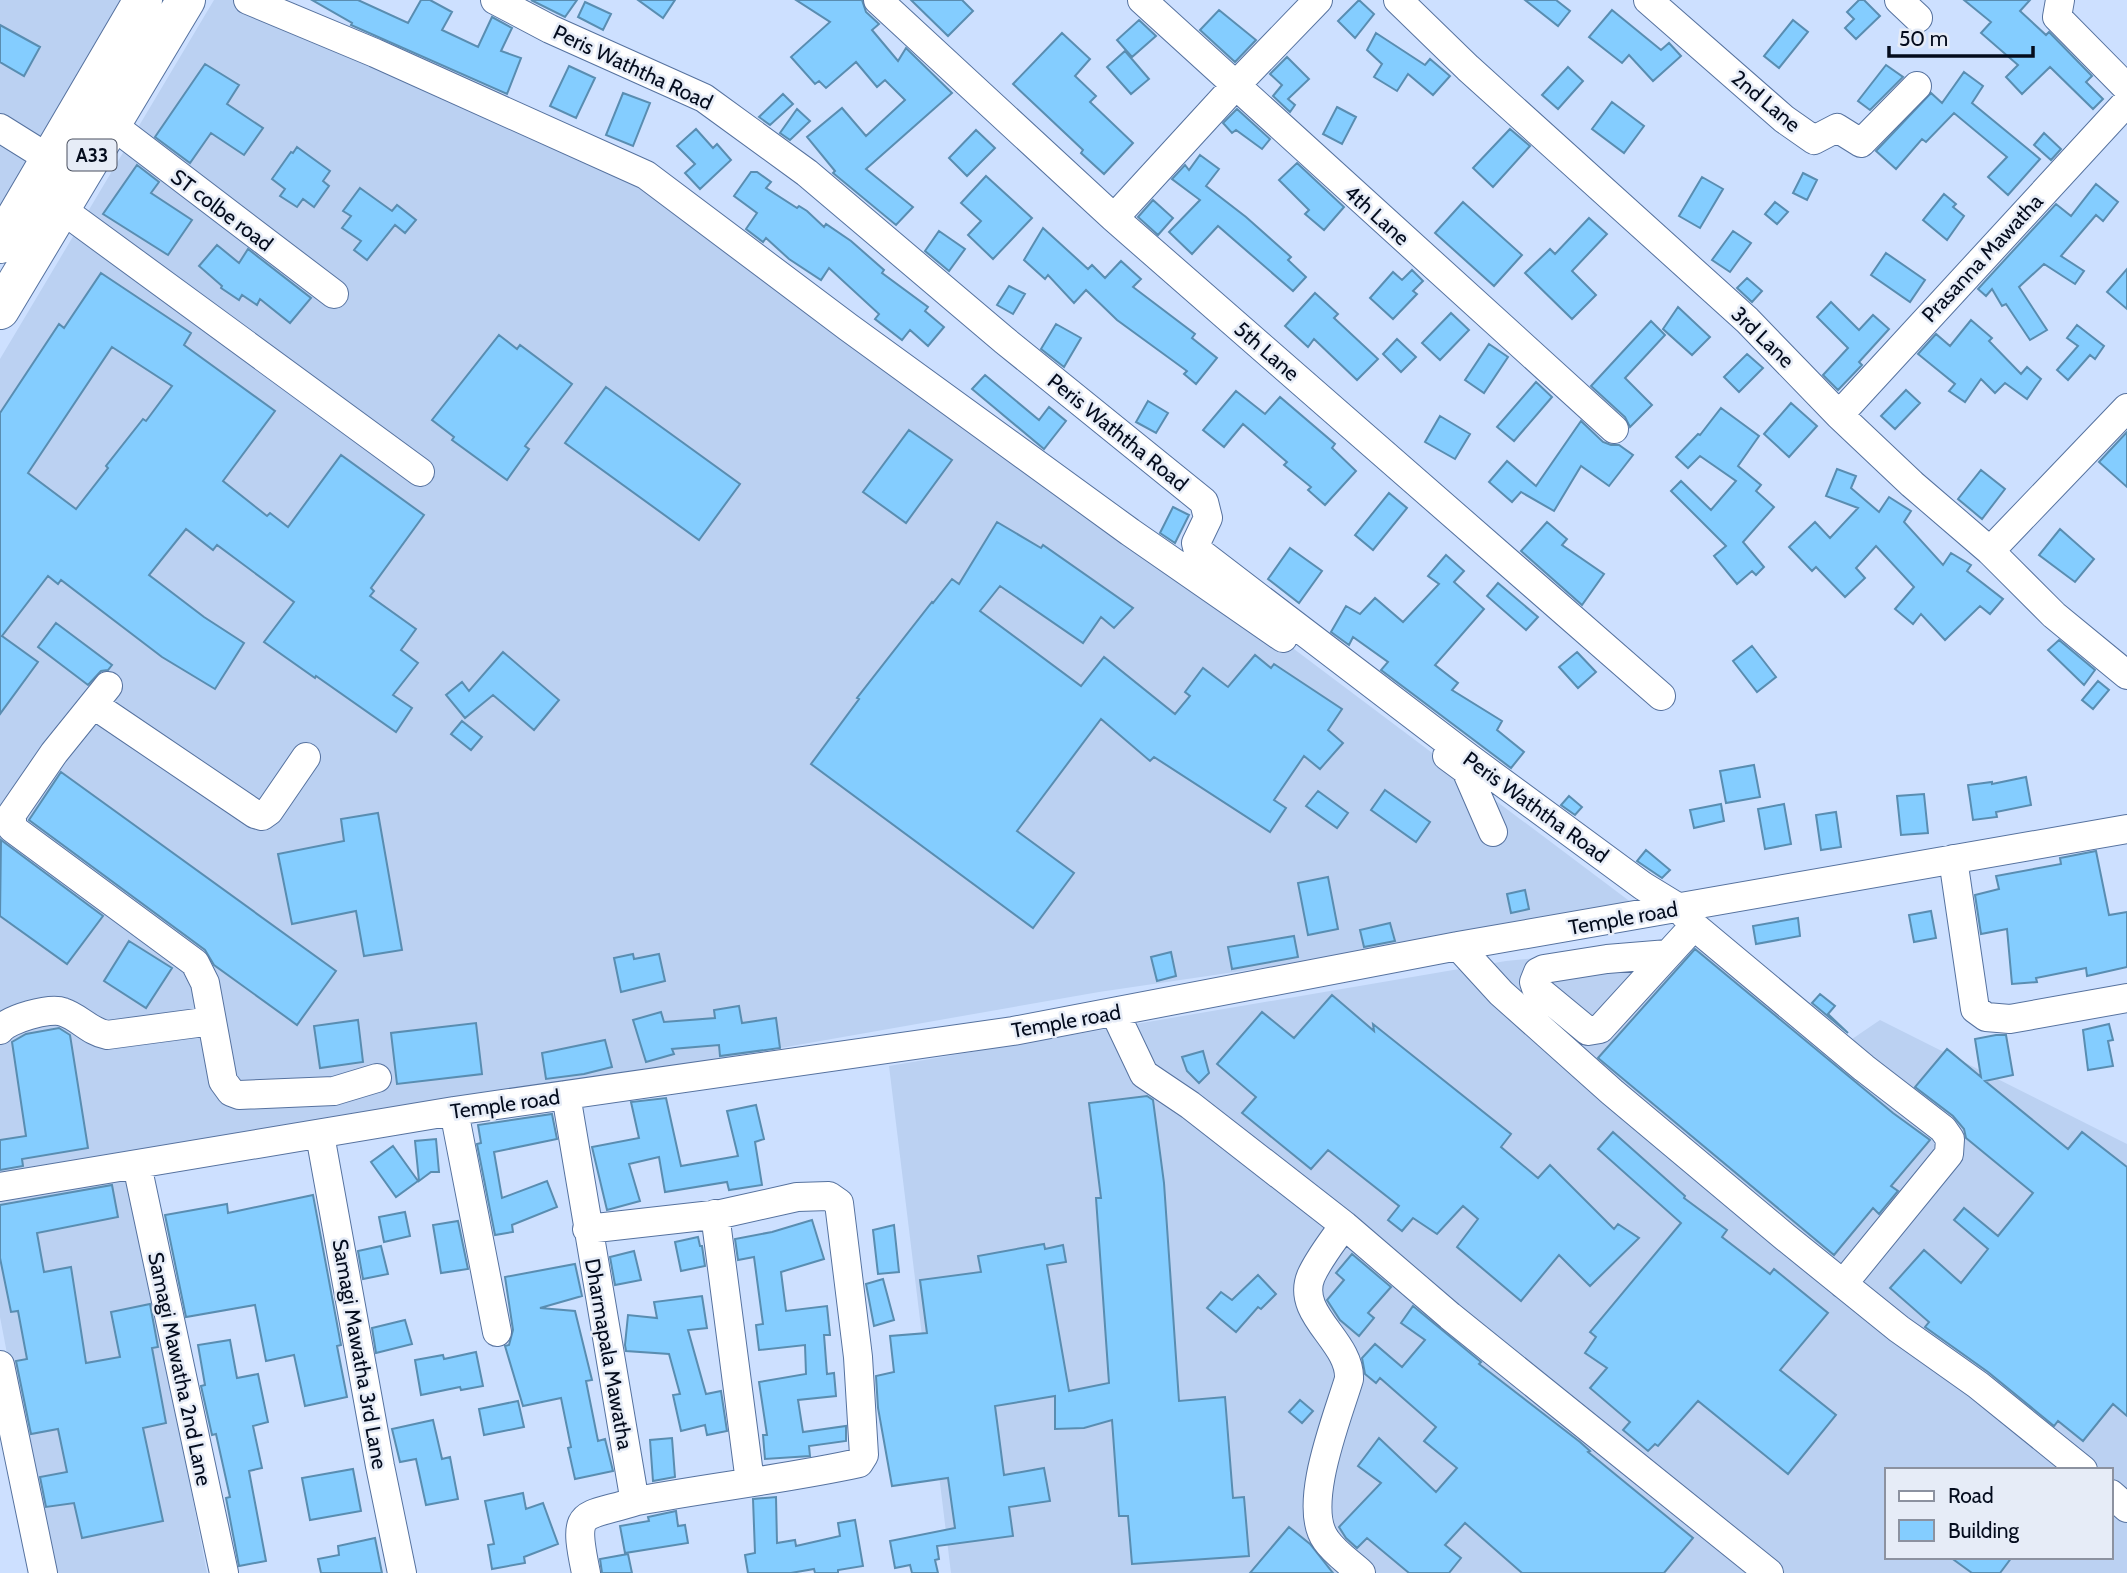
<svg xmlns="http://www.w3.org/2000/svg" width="2127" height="1573" font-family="Cabin,sans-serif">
	<rect width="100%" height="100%" fill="#cde0ff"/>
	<!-- built -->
	<path fill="#bbd1f2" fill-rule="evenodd" d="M0,0H124L0,211Z
		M214,0H271L605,154L925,372L1644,912L1099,992L0,1185V359Z
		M1702,942L1836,1050L1880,1020L2127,1144V1573H951L889,1066L1506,961ZM1887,1470H2111V1557H1887Z
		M130,1172L207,1573H49L0,1317V1197Z"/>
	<!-- building -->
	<path fill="#84cdff" stroke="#598db1" stroke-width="2" fill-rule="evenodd" d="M312,0H358L408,23L421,0H430L452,12L442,30L478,47L492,17L512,28L501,51L521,58L507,94L351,25L352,23Z
		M531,0H577L565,17Z
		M638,0H675L663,18Z
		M796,0H862L866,12L879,24L872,30L898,61L906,48L952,93L866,169L913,207L896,225L833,173L835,171L807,137L842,108L866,136L905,100L885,80L877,87L856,62L826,88L819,81L815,84L791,57L830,22Z
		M911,0H962L973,11L948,36Z
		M1359,0L1374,14L1355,38L1338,21Z
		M1525,0H1556L1570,11L1558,26Z
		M1859,0H1864L1880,16L1856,39L1845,28L1854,19L1847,12Z
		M1964,0H2030L2020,11L2046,35L2049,32L2092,76L2086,82L2103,99L2093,109L2050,67L2022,94L2006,77L2018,65L1981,33L1991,22Z
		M585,2L611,14L603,30L578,17Z
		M1219,10L1256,40L1235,62L1200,30Z
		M1612,10L1661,50L1669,43L1681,56L1653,81L1629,55L1622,63L1589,37Z
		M1139,20L1156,36L1132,57L1117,40Z
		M1793,20L1808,32L1779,68L1764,56Z
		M0,25L40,47L24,76L0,62Z
		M1062,33L1090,59L1075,76L1096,96L1090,102L1133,143L1104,174L1081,153L1083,150L1013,84Z
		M1376,33L1425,65L1430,59L1450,76L1433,95L1408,74L1397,91L1374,77L1382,64L1367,50Z
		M1125,51L1149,79L1131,94L1107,67Z
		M1287,57L1309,79L1288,99L1295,105L1290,112L1273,96L1282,85L1270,74Z
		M205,64L239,85L227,104L263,128L244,155L211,133L190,163L155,137Z
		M1886,65L1903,77L1870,110L1858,101Z
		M569,66L595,78L576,118L550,106Z
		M1568,67L1583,81L1558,109L1542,95Z
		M1964,72L1983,86L1972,103L2040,159L2008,195L1988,177L2007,157L1954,113L1926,142L1922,139L1896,169L1876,151L1931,93L1942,103Z
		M623,93L650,103L633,146L606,135Z
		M783,94L793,104L770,125L759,117Z
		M1612,102L1644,126L1624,153L1592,129Z
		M1337,107L1356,117L1342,144L1323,134Z
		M797,109L810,121L790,140L780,133Z
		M1237,109L1270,139L1262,149L1236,130L1232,133L1223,123Z
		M696,129L713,148L717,144L731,160L700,189L685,173L695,164L677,146Z
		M1510,129L1530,146L1493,187L1473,168Z
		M976,130L995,148L967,176L949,158Z
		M2044,133L2061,149L2051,160L2034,145Z
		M297,147L330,171L323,181L329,186L314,207L303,199L297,207L280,196L285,189L272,179L291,152L293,153Z
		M1200,155L1219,169L1206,186L1246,217L1291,257L1288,260L1306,277L1293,291L1218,226L1192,254L1169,232L1200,200L1172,179L1185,165L1189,170Z
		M1297,163L1344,207L1324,230L1305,214L1309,210L1279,180Z
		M137,165L159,182L151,193L192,220L168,255L103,214Z
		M751,172H757L771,182L766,188L797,208L799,206L807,211L824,227L826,224L851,241L884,270L882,273L928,307L925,311L944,327L928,346L910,330L902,340L875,319L879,314L829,268L821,280L789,259L766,238L763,242L746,229L757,213L734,196Z
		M1803,173L1817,180L1807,200L1793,193Z
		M986,176L1032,218L993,259L968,235L981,221L961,203Z
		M1702,177L1723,189L1700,228L1679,216Z
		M2096,184L2118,202L2103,221L2096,215L2061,256L2084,271L2075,284L2044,264L2019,287L2047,330L2030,340L2006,304L2002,306L1992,289L1986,296L1978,289L2056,204L2071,216Z
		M360,188L392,211L397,205L416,220L405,233L395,225L367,260L354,250L361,241L342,228L351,216L343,211Z
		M1944,194L1956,204L1953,207L1964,216L1947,240L1923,220Z
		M1153,200L1173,218L1158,235L1138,217Z
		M1463,202L1522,255L1494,286L1435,233Z
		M1775,202L1788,212L1777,224L1765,214Z
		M1589,218L1607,234L1572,271L1596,295L1572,319L1525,273L1550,249L1555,254Z
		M1043,228L1088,269L1092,265L1105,278L1121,261L1141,279L1133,287L1195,334L1192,338L1217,358L1196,384L1184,374L1187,371L1117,320L1086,290L1074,303L1048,275L1045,279L1024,260Z
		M939,231L965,249L949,271L925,251Z
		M1733,231L1751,243L1730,272L1712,260Z
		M217,245L239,263L248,249L311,298L290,323L260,299L257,305L242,295L239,300L221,288L222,286L199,266Z
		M1886,253L1925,280L1910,302L1871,275Z
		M2127,269V309L2107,292Z
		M1412,270L1423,281L1413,291L1417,294L1393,319L1370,298L1393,272L1402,280Z
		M101,273L191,333L184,345L275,411L223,481L267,516L270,513L288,527L341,455L424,515L371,588L374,591L370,596L416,629L401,650L418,663L393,695L412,708L396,732L316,676L315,678L264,642L294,602L217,545L213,550L186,529L149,575L204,617L244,643L215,689L162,657L61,580L58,584L48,576L2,636L38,662L0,714V413L59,324L64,328ZM112,347L172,386L146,421L143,419L106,466L108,468L76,509L28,473Z
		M1747,278L1762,291L1752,302L1737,288Z
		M1009,286L1025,294L1013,314L997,305Z
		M1315,293L1338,314L1334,318L1378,359L1357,380L1314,339L1308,347L1285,326Z
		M1831,302L1859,330L1873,315L1889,329L1859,362L1862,365L1838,390L1823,375L1848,348L1817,317Z
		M1678,307L1710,337L1692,355L1663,329Z
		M1451,313L1469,330L1440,360L1422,343Z
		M1971,320L1992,338L1989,341L2021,374L2027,367L2041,379L2027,399L2005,383L1995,393L1981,379L1965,402L1949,391L1955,384L1918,354L1936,334L1950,346Z
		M1651,321L1665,335L1625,378L1652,405L1630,427L1625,417L1591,386Z
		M1056,324L1081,338L1064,367L1041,349Z
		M2077,325L2104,346L2095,359L2090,355L2068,380L2057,370L2078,346L2067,338Z
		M499,335L517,349L520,345L572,384L525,446L529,449L507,480L452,440L454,437L432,420Z
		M1397,339L1416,357L1401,372L1383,354Z
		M1489,344L1508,357L1484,393L1465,380Z
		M1747,354L1763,368L1739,392L1724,377Z
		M985,375L1039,420L1049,407L1066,421L1044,449L972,389Z
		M1536,382L1552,397L1514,441L1497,427Z
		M606,387L740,484L699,540L565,443Z
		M1906,390L1920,403L1895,429L1881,416Z
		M1236,391L1265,414L1280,397L1335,444L1332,448L1356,471L1325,505L1308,490L1311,487L1284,465L1287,462L1243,424L1224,447L1203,430Z
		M1148,401L1168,413L1156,433L1136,422Z
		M1791,403L1817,426L1789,457L1764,434Z
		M1721,408L1759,436L1738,466L1761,485L1756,491L1774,507L1743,542L1764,567L1756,575L1752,571L1737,584L1714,556L1726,546L1671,491L1681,481L1711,510L1736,481L1700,456L1688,468L1676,457L1698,434L1700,435Z
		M1440,416L1470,434L1455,459L1425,442Z
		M1581,421L1603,442L1611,445H1619L1633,455L1609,486L1581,466L1554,511L1521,492L1512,502L1489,482L1507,461L1536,486Z
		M909,430L952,460L906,523L863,492Z
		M2127,432V487L2099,462Z
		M1837,469L1856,476L1851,488L1879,512L1889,497L1911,511L1904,522L1943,565L1951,553L1971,565L1967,571L2003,599L1990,614L1980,606L1945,640L1921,614L1913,624L1895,609L1914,587L1876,546L1856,568L1865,578L1845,597L1816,567L1812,571L1789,547L1815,522L1830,538L1858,508L1826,496Z
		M1981,470L2005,489L1982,519L1958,499Z
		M1389,493L1407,508L1373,550L1355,535Z
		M1173,507L1189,515L1175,543L1160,533Z
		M997,522L1041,548L1043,545L1133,608L1114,628L1101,617L1083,643L1000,586L980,611L1081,686L1104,657L1175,714L1190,696L1185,692L1203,668L1228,687L1255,655L1271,668L1274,664L1342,709L1328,730L1343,743L1320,769L1304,756L1274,800L1286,808L1270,832L1154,757L1150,761L1101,719L1017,831L1074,873L1033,928L811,764L859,699L857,698L932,602L933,603L952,579L959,584Z
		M1547,522L1567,539L1562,545L1604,574L1582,605L1521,551Z
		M2060,529L2094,559L2075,582L2039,555Z
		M1290,548L1322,571L1299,603L1268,579Z
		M1446,555L1464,571L1454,582L1484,609L1435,665L1458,683L1452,690L1502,721L1497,730L1524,752L1511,768L1381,670L1388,662L1353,637L1349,645L1331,632L1346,606L1360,614L1375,598L1403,622L1439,584L1428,576Z
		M1498,583L1538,617L1526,630L1487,596Z
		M56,623L112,665L108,670L101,671L88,685L38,647Z
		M2059,640L2095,670L2084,685L2048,650Z
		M1752,646L1776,677L1757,692L1733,661Z
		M503,652L559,700L534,730L493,695L465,718L446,695L462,682L469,691Z
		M1577,652L1596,672L1578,688L1559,667Z
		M2098,681L2109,690L2093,709L2082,700Z
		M462,721L482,737L471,750L451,734Z
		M1754,765L1760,797L1726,803L1720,771Z
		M61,772L336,971L297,1025L214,965L205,950L29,820Z
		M2026,777L2031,805L1996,812L1997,817L1973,820L1968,785L1992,782V784Z
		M1385,790L1430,822L1416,842L1371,810Z
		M1318,791L1348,813L1337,828L1306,806Z
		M1924,794L1928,833L1901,835L1897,796Z
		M1569,796L1582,807L1575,815L1561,805Z
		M1721,804L1724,821L1694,828L1690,810Z
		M1784,804L1791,844L1765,849L1758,809Z
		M1836,812L1841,847L1821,850L1816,815Z
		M378,813L402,950L364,956L356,911L292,924L278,854L344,841L341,819Z
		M1,840L103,916L67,964L0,916Z
		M1646,850L1670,870L1662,878L1637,861Z
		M2096,851L2109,915L2127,912V967L2087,976L2086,968L2036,978L2037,982L2012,984L2007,929L1981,934L1975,895L1999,889L1996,876L2061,864L2060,858Z
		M1328,877L1338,929L1308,935L1298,883Z
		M1525,890L1529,909L1511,913L1507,894Z
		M1931,911L1936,938L1914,942L1909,915Z
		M1798,918L1800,936L1756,944L1753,926Z
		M1390,923L1395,941L1364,947L1360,930Z
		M1294,936L1298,957L1232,969L1228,947Z
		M129,941L172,968L146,1008L104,981Z
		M1695,949L1893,1113L1930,1140L1891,1186L1898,1191L1879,1214L1873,1208L1834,1255L1598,1058Z
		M1171,952L1176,976L1157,981L1151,957Z
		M633,954L634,959L659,954L665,981L621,992L614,958Z
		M1820,994L1835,1006L1828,1014L1848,1033L1812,1003Z
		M1332,995L1374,1031L1373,1024L1511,1134L1501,1147L1538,1178L1550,1165L1614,1229L1618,1224L1639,1238L1590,1286L1559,1255L1521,1301L1457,1247L1478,1219L1463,1206L1437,1234L1413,1218L1402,1231L1388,1220L1399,1206L1328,1150L1311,1169L1242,1113L1256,1097L1217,1064L1262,1012L1294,1038Z
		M739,1006L742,1023L776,1018L780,1048L720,1056L719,1045L672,1049L674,1054L646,1062L633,1020L661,1012L664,1022L715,1018L714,1010Z
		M358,1020L363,1062L320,1068L314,1026Z
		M476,1023L482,1074L397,1084L391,1033Z
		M2109,1024L2113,1040L2108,1041L2113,1066L2088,1070L2083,1030Z
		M59,1028L70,1035L88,1148L22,1159L23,1166L0,1170V1140L26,1136L12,1042L26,1034Z
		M1996,1035H2006L2013,1075L1985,1081L2068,1149L2082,1132L2127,1167V1416L2113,1404L2083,1441L2058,1421L2054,1426L1988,1372L1925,1327L1929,1322L1890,1288L1924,1250L1961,1283L1988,1249L1954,1220L1964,1208L1998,1236L2033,1193L1966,1138L1964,1129L1953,1116L1915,1087L1947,1049L1981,1077L1975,1039Z
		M605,1040L612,1067L584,1074L546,1079L542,1053Z
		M1203,1051L1209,1073L1199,1083L1187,1071L1182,1057Z
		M1147,1096L1153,1100L1164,1183L1179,1401L1225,1397L1233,1498L1244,1497L1249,1556L1132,1564L1128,1516H1119L1112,1420L1084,1428L1055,1429V1396L995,1406L1004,1475L1044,1468L1050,1501L1009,1507L1013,1536L937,1546L939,1559L935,1560L938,1573H912L910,1565L895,1568L890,1541L955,1528L948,1478L892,1486L878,1408L876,1376L894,1372L890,1336L927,1333L920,1280L981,1272L978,1256L1044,1244L1045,1249L1063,1245L1066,1262L1047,1265L1069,1391L1109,1383L1096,1198H1101L1089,1103Z
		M666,1098L681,1166L738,1156L727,1111L756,1105L764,1139L755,1142L762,1185L729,1190L727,1182L665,1192L659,1157L629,1164L640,1201L607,1210L592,1147L639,1138L631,1102Z
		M552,1114L557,1139L494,1152L502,1198L547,1181L557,1207L512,1225L513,1232L495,1235L477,1144L481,1143L478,1125Z
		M1613,1132L1685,1196L1684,1198L1727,1230L1722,1237L1770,1274L1774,1269L1828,1313L1780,1370L1836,1415L1788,1474L1698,1401L1658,1446L1655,1444L1648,1451L1623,1430L1630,1422L1590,1388L1607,1368L1585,1353L1596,1337L1590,1332L1681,1223L1598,1149Z
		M436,1139L439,1172H431L419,1181L415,1141Z
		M393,1146L418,1181L396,1197L371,1162Z
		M112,1185L118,1217L37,1233L44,1272L71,1267L86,1363L120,1357L111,1312L150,1304L158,1347L152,1348L166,1423L143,1428L163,1521L82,1538L74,1503L46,1507L40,1477L67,1472L58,1429L31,1434L16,1361L27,1359L18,1311L11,1312L0,1258V1205Z
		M313,1195L341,1345L337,1346L347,1397L305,1406L294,1355L266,1361L255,1305L186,1317L165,1215L227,1204L228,1213Z
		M405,1212L410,1236L384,1242L379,1217Z
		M812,1220L824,1259L781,1272L786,1311L827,1306L830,1335H824L827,1374L834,1373L836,1396L798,1400L803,1432L846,1426V1441L809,1446L810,1456L765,1459L763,1435H767L759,1382L806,1374L805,1345L759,1350L756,1325L763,1324L754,1257L738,1260L735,1239L772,1232Z
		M458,1221L468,1269L441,1273L433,1225Z
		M894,1225L899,1272L878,1274L873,1230Z
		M698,1237L700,1246H702L705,1266L681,1271L675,1242Z
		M381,1246L388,1274L363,1279L358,1251Z
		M634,1251L641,1280L615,1285L610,1257Z
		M1352,1254L1391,1287L1368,1313L1374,1318L1359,1336L1340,1320L1327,1300L1344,1280L1336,1273Z
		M575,1264L582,1296L540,1308L575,1311L592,1380L586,1381L598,1441L605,1439L613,1471L575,1479L568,1448L571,1447L561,1398L523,1406L505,1346L509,1345L513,1330L505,1277Z
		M1258,1275L1276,1294L1261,1309L1258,1307L1236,1332L1207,1308L1221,1292L1232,1300Z
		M883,1279L894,1320L874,1326L866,1284Z
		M702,1296L707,1328L688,1330L706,1394L721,1391L727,1431L707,1435L705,1425L681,1431L673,1395L680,1394L669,1354L626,1351L625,1345L628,1315L657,1318L654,1302Z
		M1413,1306L1481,1362L1479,1364L1580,1442L1590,1451L1588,1452L1693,1538L1664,1573H1522L1465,1523L1445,1545L1461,1558L1449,1573H1409L1367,1538L1357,1548L1346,1538L1339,1527L1381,1483L1358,1466L1379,1438L1436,1492L1457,1468L1424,1441L1436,1427L1380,1378L1376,1383L1365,1374L1362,1358L1375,1344L1402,1367L1425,1340L1401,1323Z
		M405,1320L412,1344L376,1353L372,1328Z
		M230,1340L237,1378L258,1374L268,1422L253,1426L262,1468L249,1471L266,1561L239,1566L226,1498L230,1497L216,1434L212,1435L201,1386L205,1385L198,1345Z
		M476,1352L483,1386L461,1390L460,1387L421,1395L415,1360L443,1355L444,1359Z
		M1300,1400L1313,1411L1302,1423L1289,1412Z
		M518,1401L524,1427L484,1435L479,1409Z
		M433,1420L442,1459L450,1457L458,1499L426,1505L416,1459L400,1462L392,1429Z
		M672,1438L675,1477L653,1481L650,1440Z
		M353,1469L361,1511L310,1520L302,1478Z
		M523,1493L526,1509L543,1503L558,1544L524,1557L525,1563L492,1569L488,1545L494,1544L485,1501Z
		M776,1497L777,1543L795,1540L796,1546L840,1536L838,1523L855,1520L863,1566L838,1570V1573H815L814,1569L791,1573H748L745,1555L755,1553L753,1499Z
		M676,1511L678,1526L685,1525L688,1543L625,1553L620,1526L649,1521L648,1517Z
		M1289,1527L1310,1544L1333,1573H1250Z
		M375,1538L382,1573H321L318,1559L339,1555L338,1546Z
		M628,1554L632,1573H602L600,1559Z
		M1950,1557H2012L2000,1573H1972Z"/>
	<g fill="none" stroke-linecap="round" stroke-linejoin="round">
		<!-- minor casing -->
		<g stroke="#56729f" stroke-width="30">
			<path id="minor" d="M248,0L375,53L646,175L848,327L1130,532L1283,638
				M495,0L550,29L704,98L807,173L1004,340L1204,502L1208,518L1196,543L1198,551L1469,758L1643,886L1679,908L1694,926L1864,1068L1943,1129L1950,1139L1949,1154L1843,1284
				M878,0L1114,218L1661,696
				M1142,0L1614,429
				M1398,0L1468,68L1747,320L1839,415L1912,484L1990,551L2054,615L2127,675
				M1648,0L1784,119L1814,140L1837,128L1861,143L1917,86
				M1899,0L1918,18
				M2060,0L2057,17L2127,88
				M111,124L334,294
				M0,128L64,168
				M60,208L420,472
				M1114,218L1235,86L1318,0
				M1839,415L2127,102
				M1990,551L2127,408
				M108,686L54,753L12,814V828L195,963L205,983L223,1081L231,1092L239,1095L334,1091L377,1078
				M94,705L255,814L262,816L269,811L306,757
				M1447,756L1466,770L1493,832
				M1953,859L1975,1009L1986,1017L2010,1019L2127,998
				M1458,946L1501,993L1612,1092L1785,1237L1899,1329L1978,1385L2083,1470
				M1668,954L1607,959L1544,969L1538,972L1534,982L1536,988L1588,1031L1600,1029L1694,926
				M1115,1013L1144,1074L1190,1105L1344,1225L1450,1316L1769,1573
				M0,1030C8,1019 50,1007 63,1012C79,1017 90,1032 107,1035L212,1021
				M566,1095L633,1491L637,1501C581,1519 572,1506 586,1573
				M454,1111L497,1332
				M320,1135L380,1466L402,1573
				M137,1165L224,1573
				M0,1187L454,1111L1013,1031L1458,946L2127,829
				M715,1214L750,1482
				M1344,1225C1333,1241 1319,1258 1311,1276C1295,1315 1351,1341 1349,1379C1338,1416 1301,1506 1326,1540C1335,1553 1350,1563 1361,1573
				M587,1229L721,1214L797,1197L829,1196L839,1203L858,1357L864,1455L859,1463C786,1479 711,1487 637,1501
				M0,1365L43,1573
				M2111,1494L2127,1508"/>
		</g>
		<!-- highway casing -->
		<g stroke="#56729f" stroke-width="40">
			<path id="highway" d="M0,244L143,0
				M0,310L186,0"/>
		</g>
		<!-- minor -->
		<use href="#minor" stroke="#fff" stroke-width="28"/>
		<!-- highway -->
		<use href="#highway" stroke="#fff" stroke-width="38"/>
	</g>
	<g text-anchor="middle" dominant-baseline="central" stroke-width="5" stroke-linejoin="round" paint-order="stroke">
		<!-- shield labels -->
		<rect fill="#e6ecf7" stroke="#484f5e" stroke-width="2" x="67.5" y="139.5" width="49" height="31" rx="5"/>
		<g font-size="19" font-weight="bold" fill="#040c1d">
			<text x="92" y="155">A33</text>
		</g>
		<!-- street labels -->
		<g font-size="21" fill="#040c1d" stroke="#e6ecf7">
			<text transform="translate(633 67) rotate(25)">Peris Waththa Road</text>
			<text transform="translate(1766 101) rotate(40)">2nd Lane</text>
			<text transform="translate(222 210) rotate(37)">ST colbe road</text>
			<text transform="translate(1377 215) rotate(42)">4th Lane</text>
			<text transform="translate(1982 258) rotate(-47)">Prasanna Mawatha</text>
			<text transform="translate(1763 337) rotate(44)">3rd Lane</text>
			<text transform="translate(1267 351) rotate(41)">5th Lane</text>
			<text transform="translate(1118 432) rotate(39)">Peris Waththa Road</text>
			<text transform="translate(1536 807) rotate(36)">Peris Waththa Road</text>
			<text transform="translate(1623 918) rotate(-10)">Temple road</text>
			<text transform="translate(1066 1021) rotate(-10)">Temple road</text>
			<text transform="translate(505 1104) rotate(-8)">Temple road</text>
			<text transform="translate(360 1354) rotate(80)">Samagi Mawatha 3rd Lane</text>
			<text transform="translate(609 1354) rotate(80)">Dharmapala Mawatha</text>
			<text transform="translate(180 1369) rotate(78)">Samagi Mawatha 2nd Lane</text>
		</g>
	</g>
	<!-- legend -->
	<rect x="1885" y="1468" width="228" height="91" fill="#e6ecf7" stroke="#8c92a0" stroke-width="2"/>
	<rect x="1899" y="1491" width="35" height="10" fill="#ffffff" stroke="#8c92a0" stroke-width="2"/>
	<text x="1948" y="1503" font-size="21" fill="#040c1d">Road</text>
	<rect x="1899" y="1520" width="35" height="21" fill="#84cdff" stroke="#8c92a0" stroke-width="2"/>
	<text x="1948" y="1538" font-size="21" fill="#040c1d">Building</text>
	<!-- scale -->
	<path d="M1889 46v10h144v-10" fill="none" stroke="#040c1d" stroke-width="3.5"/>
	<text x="1899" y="46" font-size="21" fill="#040c1d" stroke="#e6ecf7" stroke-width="5" paint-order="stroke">50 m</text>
</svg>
